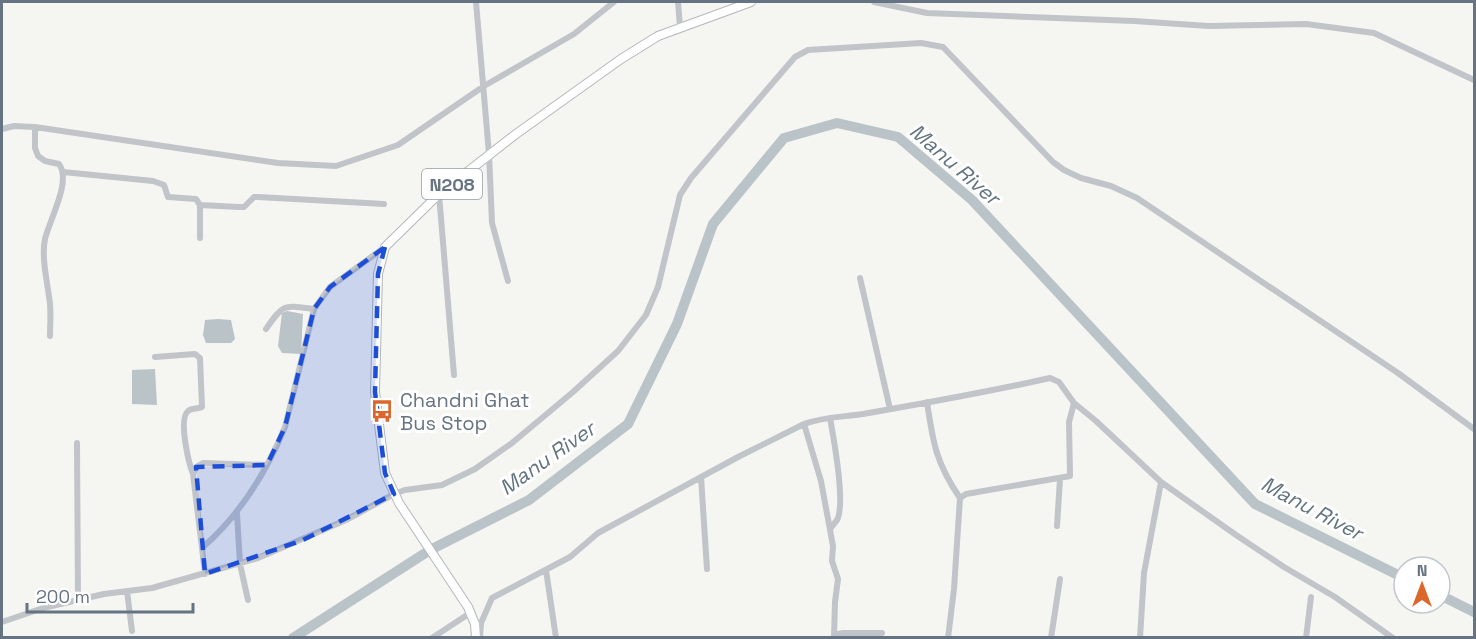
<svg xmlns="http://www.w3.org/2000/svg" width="1476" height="639" font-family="'Space Grotesk',sans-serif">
	<rect width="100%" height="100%" fill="#f5f6f2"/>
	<!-- water -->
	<path fill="#b9c3c8" d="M287,311L303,314L301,354L282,353L278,346L282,313Z
		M218,319L231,320L235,339L231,343H206L203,335L205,320Z
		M155,369L157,405L132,404V370Z"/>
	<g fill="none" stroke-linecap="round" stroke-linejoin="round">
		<!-- river -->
		<path stroke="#b9c3c8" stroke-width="10" d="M1440,595L1474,612
			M293,638L430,550L529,500L628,424L677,324L713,224L784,138L837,123L898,137L972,200L1255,504L1404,578"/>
		<!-- highway casing -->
		<g stroke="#b4b7ba" stroke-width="10">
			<path id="highway" d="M476,638L475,624L468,607L399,503L385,473L375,392L378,274L385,247L439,194L516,134L621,59L658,36L751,2"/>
		</g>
		<!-- minor -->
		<path stroke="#c1c4c8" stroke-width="6" d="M476,2L489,154L492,223L508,281
			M678,2L680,27
			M874,2L927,13L1134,21L1209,26L1306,24L1374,33L1474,80
			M35,127V148L38,156L45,161L59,164C72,181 49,221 45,239C41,258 48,285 50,304C51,315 50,325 50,336
			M2,129L14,126L35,127L278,163L336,166L398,145L484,86L574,34L614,2
			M63,172L153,181L164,185L168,197L196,199L200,205V238
			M439,194L454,375
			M200,205L239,207H244L254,197H258L384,204
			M860,278L890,409
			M266,329C284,303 284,305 314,309
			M155,357L195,354L200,358L202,407C198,409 191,408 188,411C178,419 189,464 193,474
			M927,402C933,443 936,463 960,498
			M804,424L821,481L833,546L832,561L838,579L835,602L834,638
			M77,443L78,600
			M701,477L707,569
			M1161,482L1236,535L1284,567L1335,597L1393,638
			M237,514L240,564L248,600
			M1057,526L1060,479
			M830,529C832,526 837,521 838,518C845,498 834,440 830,418
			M202,548L193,474L196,467L203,463L267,465
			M546,570L556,638
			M205,574L202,548C240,515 266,473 285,427L314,309L330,287L385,247
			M127,591L132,631
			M2,622L43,608L104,594L152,588L258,558L346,520L394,494L405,490L442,485L475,469L512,443L573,392L618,351L646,315L658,287L680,195L691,178L795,57L808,50L921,43L943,47L1053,162L1064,170L1081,178L1111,186L1137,198L1398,373L1474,429
			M834,635L843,633H882
			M432,638L470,613
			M480,638L481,623L492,598L570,557L598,533L738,457L804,424C823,417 843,417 863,414C926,403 988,392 1050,378L1059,382L1074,403L1096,421L1161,482L1144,573L1140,638
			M948,638L954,589L960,498L966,494L1070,476L1069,422L1074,403
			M1051,638L1060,579
			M1306,638L1311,597"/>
		<!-- highway -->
		<use href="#highway" stroke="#fff" stroke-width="8"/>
	</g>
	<!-- marked area -->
	<path fill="#1d4ed8" fill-opacity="0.2" stroke="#1d4ed8" stroke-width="4.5" stroke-dasharray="12 8" stroke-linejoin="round" d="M385,247L378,274L375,392L385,473L394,494L303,540L205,574L196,467L267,465L285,427L314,309L330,287Z"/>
	<!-- icons -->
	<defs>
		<g id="bus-bare" transform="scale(1.8)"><path d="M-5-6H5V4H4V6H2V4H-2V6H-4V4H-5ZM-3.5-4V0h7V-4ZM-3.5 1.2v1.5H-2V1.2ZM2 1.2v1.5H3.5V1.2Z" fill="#dc672d" stroke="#fff" stroke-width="2.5" paint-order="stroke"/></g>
	</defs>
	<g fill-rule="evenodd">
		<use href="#bus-bare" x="382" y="411"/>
	</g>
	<g text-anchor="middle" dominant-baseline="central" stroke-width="6" stroke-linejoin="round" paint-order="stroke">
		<!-- shield labels -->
		<rect fill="#fff" stroke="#949da8" stroke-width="1.5" x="422" y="169" width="60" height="30" rx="4.5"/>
		<g font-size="18" font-weight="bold" fill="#667382">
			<text x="452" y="184">N208</text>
		</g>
		<!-- poi labels -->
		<g font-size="20" fill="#667382" stroke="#fff" text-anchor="start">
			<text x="400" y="400">Chandni Ghat<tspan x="400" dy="23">Bus Stop</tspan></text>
		</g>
		<!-- water labels -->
		<g font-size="21" font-style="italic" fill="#62747f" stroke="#fff">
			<text transform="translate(955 164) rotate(41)">Manu River</text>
			<text transform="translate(547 458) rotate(-35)">Manu River</text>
			<text transform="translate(1312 508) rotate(28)">Manu River</text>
		</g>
	</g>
	<!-- border -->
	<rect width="1476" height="639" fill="none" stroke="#667382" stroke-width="6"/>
	<!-- north arrow -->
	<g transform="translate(1422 585)"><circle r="28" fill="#ffffff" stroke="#c2c7cd" stroke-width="1.5"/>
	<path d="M0-4.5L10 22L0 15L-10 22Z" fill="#dc672d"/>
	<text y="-9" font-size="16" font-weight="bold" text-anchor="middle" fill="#667382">N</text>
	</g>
	<!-- scale -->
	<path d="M27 603v9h166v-9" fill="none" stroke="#667382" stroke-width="3"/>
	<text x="36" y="603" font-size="18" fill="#667382" stroke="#ffffff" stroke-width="4.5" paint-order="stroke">200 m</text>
</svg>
